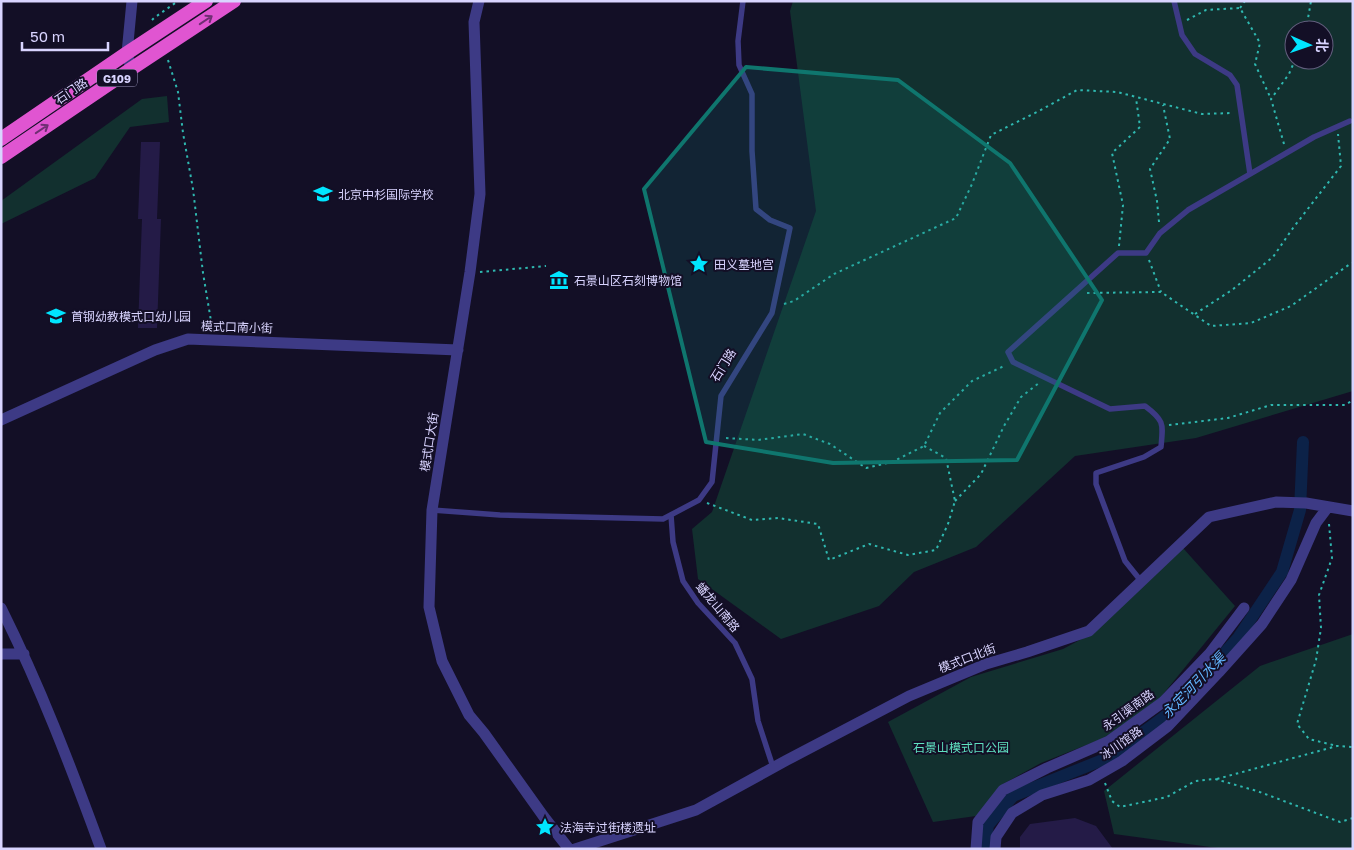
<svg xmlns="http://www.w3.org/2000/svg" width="1354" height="850" font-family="'Golos Text','Noto Sans SC',sans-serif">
	<rect width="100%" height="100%" fill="#130f26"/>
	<!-- green -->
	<path fill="#12302f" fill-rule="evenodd" d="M793,1H1353V391L1196,438L1075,456L976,547L914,572L879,606L781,639L698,579L692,529L712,512L816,211L790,11ZM1294,30H1324V60H1294Z
		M167,96L169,122L130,127L95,178L1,224V201L142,99Z
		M1183,548L1235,606L1160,698L1104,738L1041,763L1003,784L976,816L933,822L888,722L971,677L1063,649L1093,633Z
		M1353,634V849H1225L1114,834L1104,791L1260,666Z"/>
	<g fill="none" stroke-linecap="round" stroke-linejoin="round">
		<!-- canal -->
		<path stroke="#0c2248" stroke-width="12" d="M985,849L988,825L1013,796L1110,757L1172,711L1238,638L1282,572L1300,510L1303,442"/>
	</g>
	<!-- building -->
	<path fill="#241b47" d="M141,142H160L157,219H161L157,328H138L142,219H138Z
		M1075,818L1096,826L1113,849H1020V837L1030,824Z"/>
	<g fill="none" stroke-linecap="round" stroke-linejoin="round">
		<!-- path -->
		<path stroke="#2fb8b0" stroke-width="2" stroke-dasharray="2.5 4" stroke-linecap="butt" d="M1240,8L1245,1
			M152,20L154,18L178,1
			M1187,20L1206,10L1240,8L1260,43L1255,64L1271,99
			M1306,30L1311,1
			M168,60L178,92L183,133L193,189L203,273L211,321L202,329
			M1284,144L1271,99L1289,74L1295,60
			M1159,222L1157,201L1150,169L1170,139L1163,105
			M1119,246L1123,205L1112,153L1140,127L1136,98
			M1149,260L1161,292
			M480,272L546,266
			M1087,293L1161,292L1211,326L1251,323L1291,306L1350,264L1353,263
			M784,304L794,301L834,274L956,218L972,184L991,135L1039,111L1077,90L1117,92L1202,114L1232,113
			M1195,314L1232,290L1273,257L1293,228L1341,166L1338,134
			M1169,425L1228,418L1271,405H1345L1353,400
			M726,438L758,440L803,434L830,444L866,468L892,462L924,446L940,413L972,381L1004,366
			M955,501L981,474L1004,426L1021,397L1039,383
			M707,503L752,520L778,518L818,524L829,560L869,544L908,555L936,550L948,524L955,501L946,458L924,446
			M1329,524L1332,558L1319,595L1321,628L1316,660L1297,724L1309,739L1337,746
			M1217,779L1337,746L1353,747
			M1105,783L1112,801L1120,807L1167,797L1195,781L1215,779L1257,791L1340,822L1353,818"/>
		<!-- service -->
		<path stroke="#3d3a85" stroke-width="5.5" d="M1174,1L1182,35L1195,54L1230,75L1237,85L1250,174
			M432,510L500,515L663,519L699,500L712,482L721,396L772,313L790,228L770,220L756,209L752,151V94L739,65L738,41L743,1
			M671,515L673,542L683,581L698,603L735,643L752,679L758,721L773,767
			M1141,581L1125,561L1096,484V473L1144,457L1161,447C1163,424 1165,421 1145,406L1110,409L1013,362L1008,352L1118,253H1146L1160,233L1188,210L1314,137L1350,121"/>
		<!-- minor -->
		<path stroke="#3d3a85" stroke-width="11" d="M479,1L474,22L480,194L470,272L432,510L429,607L442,661L469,715L484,733L544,817L569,849
			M131,69L127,53L132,1
			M1,420L155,350L188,339L458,350
			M1,608C40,686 71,767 101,849
			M1,654H24
			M575,849L696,810L787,760L909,696L986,664L1027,652L1089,631L1209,517L1276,502L1306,503L1353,511
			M976,849L978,822L1003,790L1047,768L1109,741L1163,702L1210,653L1244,608
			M995,849L996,837L1012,813L1042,795L1089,780L1122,761L1168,726L1219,672L1262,624L1291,580L1316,523L1328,507"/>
		<!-- trunk -->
		<path stroke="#e055d1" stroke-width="14" d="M1,139L127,53L206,1
			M1,157L131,69L234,1"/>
	</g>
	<!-- one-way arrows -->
	<defs><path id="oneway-shaft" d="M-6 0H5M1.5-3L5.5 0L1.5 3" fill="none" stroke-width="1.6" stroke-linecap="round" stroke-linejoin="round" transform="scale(1.25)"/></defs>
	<g stroke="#6f2e73">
		<use href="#oneway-shaft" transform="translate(206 20) rotate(-34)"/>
		<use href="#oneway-shaft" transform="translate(42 129) rotate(-34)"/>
	</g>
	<!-- marked area -->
	<path fill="#0f766e" fill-opacity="0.2" stroke="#0f766e" stroke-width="4" stroke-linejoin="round" d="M746,67L898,80L1010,163L1102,300L1017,460L833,463L706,442L644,189Z"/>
	<!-- icons -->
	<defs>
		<g id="school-bare" transform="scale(1.5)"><path d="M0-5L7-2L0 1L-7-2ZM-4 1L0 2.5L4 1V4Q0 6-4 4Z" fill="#00e5ff" stroke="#130f26" stroke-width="2.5" paint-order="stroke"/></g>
		<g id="sight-bare" transform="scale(1.5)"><path d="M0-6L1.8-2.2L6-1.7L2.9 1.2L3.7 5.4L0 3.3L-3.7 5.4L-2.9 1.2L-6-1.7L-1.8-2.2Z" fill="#00e5ff" stroke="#130f26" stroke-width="2.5" paint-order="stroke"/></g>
		<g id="museum-bare" transform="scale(1.5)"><path d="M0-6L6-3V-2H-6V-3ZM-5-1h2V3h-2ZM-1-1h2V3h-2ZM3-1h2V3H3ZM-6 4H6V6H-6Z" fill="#00e5ff" stroke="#130f26" stroke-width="2.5" paint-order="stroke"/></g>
	</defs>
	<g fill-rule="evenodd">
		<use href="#school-bare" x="323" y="194"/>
		<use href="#sight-bare" x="699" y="264"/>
		<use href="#museum-bare" x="559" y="280"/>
		<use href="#school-bare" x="56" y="316"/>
		<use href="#sight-bare" x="545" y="827"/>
	</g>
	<g text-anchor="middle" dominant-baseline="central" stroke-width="4" stroke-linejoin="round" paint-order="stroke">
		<!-- shield labels -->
		<rect fill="#130f26" stroke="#9e99be" stroke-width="1" x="97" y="69.5" width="40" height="17" rx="4"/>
		<g font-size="11" font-weight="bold" fill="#d9d4ff">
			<text x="117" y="78">G109</text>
		</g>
		<!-- street labels -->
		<g font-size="12" fill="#d9d4ff" stroke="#130f26">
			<text transform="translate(71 91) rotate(-34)">石门路</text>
			<text transform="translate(237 327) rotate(2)">模式口南小街</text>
			<text transform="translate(723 365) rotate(-58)">石门路</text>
			<text transform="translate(429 442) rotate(-81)">模式口大街</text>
			<text transform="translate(718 607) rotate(50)">蟠龙山南路</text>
			<text transform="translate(967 658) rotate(-21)">模式口北街</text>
			<text transform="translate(1128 710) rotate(-36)">永引渠南路</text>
			<text transform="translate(1121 743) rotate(-35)">冰川馆路</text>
		</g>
		<!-- poi labels -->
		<g font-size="12" fill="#d9d4ff" stroke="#130f26" text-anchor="start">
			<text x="338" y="194">北京中杉国际学校</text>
			<text x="714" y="264">田义墓地宫</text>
			<text x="574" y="280">石景山区石刻博物馆</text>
			<text x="71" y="316">首钢幼教模式口幼儿园</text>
			<text x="560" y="827">法海寺过街楼遗址</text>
		</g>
		<!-- park labels -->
		<g font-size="12" fill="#5fe0c0" stroke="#130f26">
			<text x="961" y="747">石景山模式口公园</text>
		</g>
		<!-- water labels -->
		<g font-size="14" font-style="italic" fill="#62b6ff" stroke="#130f26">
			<text transform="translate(1193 685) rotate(-46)">永定河引水渠</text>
		</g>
	</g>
	<!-- border -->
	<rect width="1354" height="850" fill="none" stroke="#d9d4ff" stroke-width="5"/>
	<!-- north arrow -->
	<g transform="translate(1309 45) rotate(92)"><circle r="24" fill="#130f26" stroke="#625e7d"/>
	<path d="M0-4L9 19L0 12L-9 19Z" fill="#00e5ff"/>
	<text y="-8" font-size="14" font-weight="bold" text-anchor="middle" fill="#d9d4ff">北</text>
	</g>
	<!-- scale -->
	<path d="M22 42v8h86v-8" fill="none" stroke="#d9d4ff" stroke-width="2.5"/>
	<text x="30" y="42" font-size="15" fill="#d9d4ff" stroke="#130f26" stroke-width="4" paint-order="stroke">50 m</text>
</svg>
